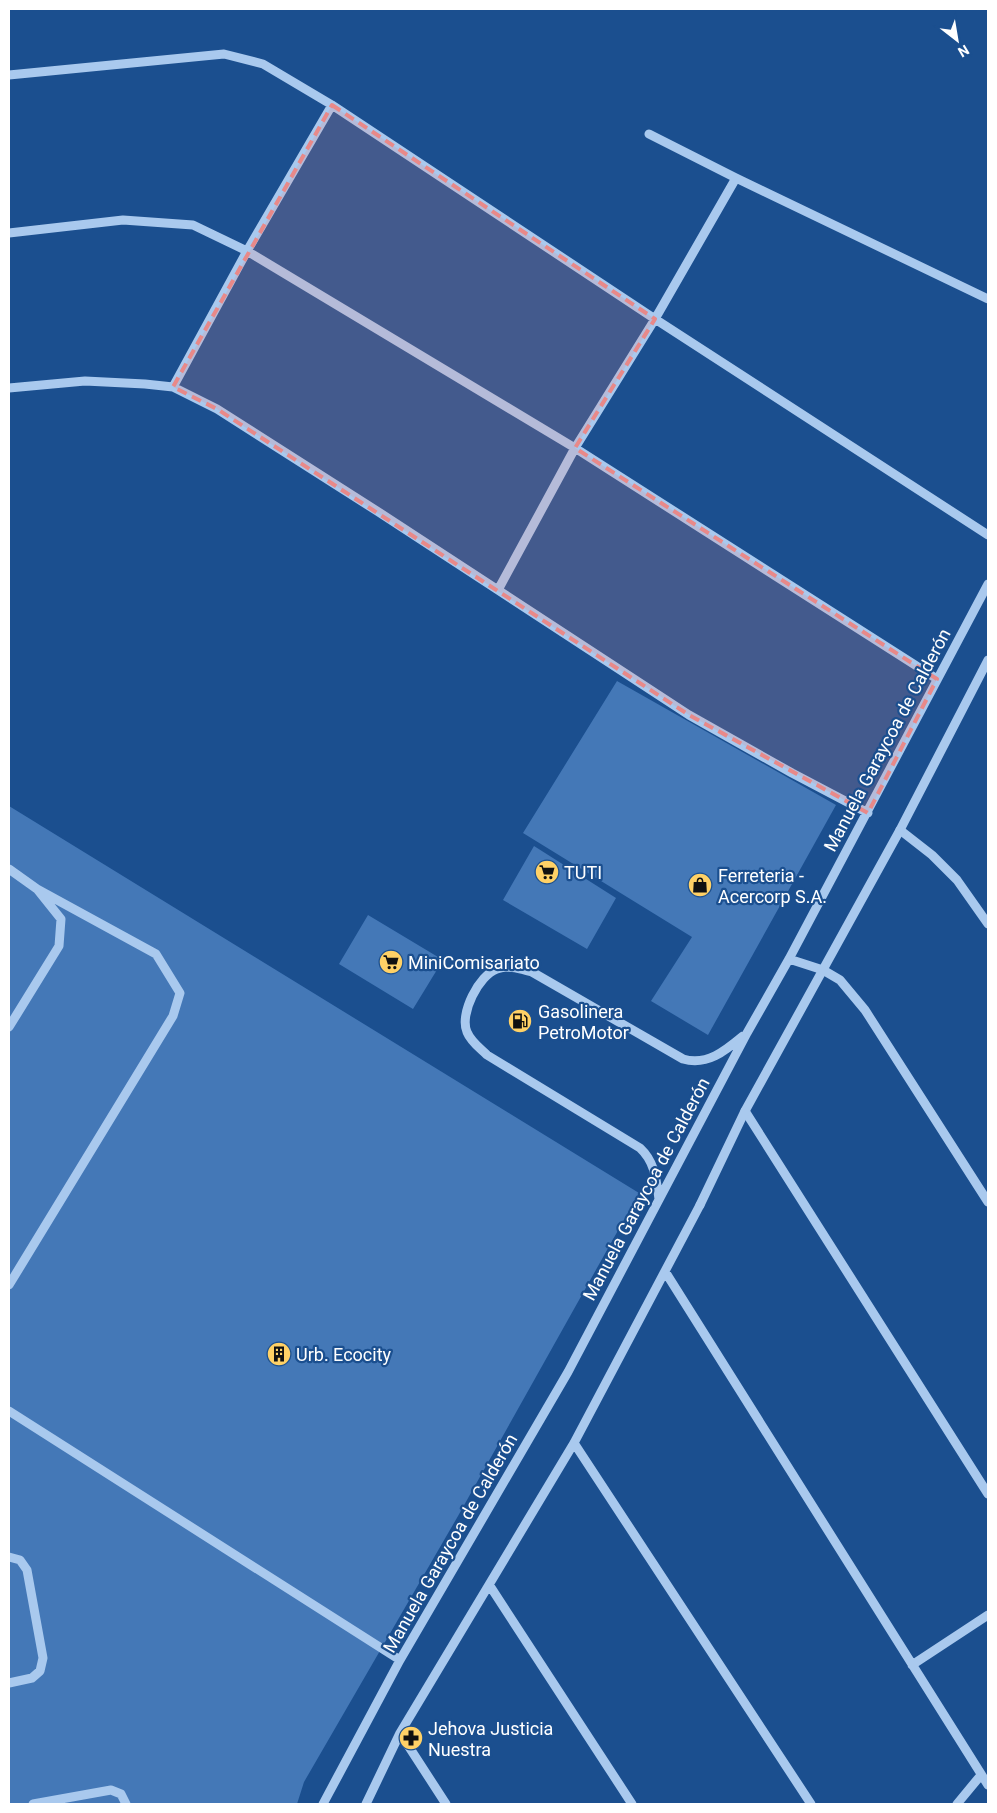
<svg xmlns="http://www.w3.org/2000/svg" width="997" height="1813" font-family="Roboto,sans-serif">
	<rect width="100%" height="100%" fill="#1b4f8f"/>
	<!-- building -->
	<path fill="#4478b7" d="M617,681L836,805L708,1035L651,1001L692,937L523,833Z
		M9,806L639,1193L458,1516L304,1782L297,1804H9Z
		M534,846L616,898L587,949L503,900Z
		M368,915L443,960L413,1009L339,964Z"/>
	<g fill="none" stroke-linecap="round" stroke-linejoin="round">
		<!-- minor -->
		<path stroke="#a9c9ee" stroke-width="9" d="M9,75L224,54L263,64L332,105L655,319L988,535
			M649,134L736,178L988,299
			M9,233L123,220L193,225L247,251L575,448L937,679
			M173,387L247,251L332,105
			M9,388L85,381L145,384L173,387L217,409L377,511L689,715L792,773L868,813
			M498,590L575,448L655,319L736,178
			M900,830L932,855L957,880L988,924
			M9,869L37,889L61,919L59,946L9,1027
			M789,959L823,970L840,980L865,1010L988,1202
			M745,1111L988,1494
			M659,1199C656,1179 655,1162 640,1148L487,1055C480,1048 471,1042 467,1032C459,1014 479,975 497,969C510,965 520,969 532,972L683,1059C707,1066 725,1051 743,1036
			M666,1273L988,1785
			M9,1285L173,1016L180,993L156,954L37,889
			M9,1411L400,1660
			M574,1443L811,1804
			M9,1557L20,1560L27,1570L43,1658L40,1671L32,1678L9,1683
			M490,1586L632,1804
			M912,1665L988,1615
			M400,1733L446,1804
			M33,1804L111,1790L121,1794L126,1804
			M323,1804L400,1660L568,1372L747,1033L789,959L988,584
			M366,1804L400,1733L574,1443L700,1205
			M957,1804L981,1775"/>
		<!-- minor-bridge -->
		<path stroke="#a9c9ee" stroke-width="9" d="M700,1205L745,1111L900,830L988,660"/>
	</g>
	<!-- marked area -->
	<path fill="#e88989" fill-opacity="0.2" stroke="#e88989" stroke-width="4" stroke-dasharray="10 6" stroke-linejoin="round" d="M332,105L655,319L575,448L937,679L868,813L689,715L217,409L173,387Z"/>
	<!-- icons -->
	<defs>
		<g id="supermarket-disc" transform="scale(1.25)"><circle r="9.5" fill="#ffd166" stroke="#1b4f8f"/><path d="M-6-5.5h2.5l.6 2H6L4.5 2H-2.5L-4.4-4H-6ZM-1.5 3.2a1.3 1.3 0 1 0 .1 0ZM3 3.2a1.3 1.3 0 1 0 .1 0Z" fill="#111"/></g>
		<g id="shop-disc" transform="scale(1.25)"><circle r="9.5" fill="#ffd166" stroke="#1b4f8f"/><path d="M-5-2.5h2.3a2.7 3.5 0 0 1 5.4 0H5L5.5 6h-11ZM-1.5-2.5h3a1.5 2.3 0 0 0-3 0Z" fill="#111"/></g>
		<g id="fuel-disc" transform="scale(1.25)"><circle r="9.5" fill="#ffd166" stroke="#1b4f8f"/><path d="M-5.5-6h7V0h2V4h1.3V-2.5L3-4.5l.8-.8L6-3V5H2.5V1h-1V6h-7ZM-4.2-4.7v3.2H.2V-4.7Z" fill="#111"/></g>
		<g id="building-disc" transform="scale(1.25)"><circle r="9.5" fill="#ffd166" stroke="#1b4f8f"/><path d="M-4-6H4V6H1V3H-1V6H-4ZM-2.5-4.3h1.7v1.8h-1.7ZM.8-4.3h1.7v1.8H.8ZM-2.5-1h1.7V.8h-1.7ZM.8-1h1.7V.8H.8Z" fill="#111"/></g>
		<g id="pharmacy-disc" transform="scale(1.25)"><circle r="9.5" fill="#ffd166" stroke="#1b4f8f"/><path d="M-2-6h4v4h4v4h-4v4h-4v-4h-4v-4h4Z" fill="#111"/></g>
	</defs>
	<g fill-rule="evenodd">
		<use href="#supermarket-disc" x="547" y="872"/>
		<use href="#shop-disc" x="700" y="885"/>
		<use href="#supermarket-disc" x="391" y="962"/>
		<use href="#fuel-disc" x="520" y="1021"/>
		<use href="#building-disc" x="279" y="1354"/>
		<use href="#pharmacy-disc" x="411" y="1738"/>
	</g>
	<g text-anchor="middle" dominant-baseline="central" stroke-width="4.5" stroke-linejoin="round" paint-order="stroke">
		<!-- street labels -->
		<g font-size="18" fill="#fff" stroke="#1b4f8f">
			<text transform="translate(887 740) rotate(-62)">Manuela Garaycoa de Calderón</text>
			<text transform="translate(646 1189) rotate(-62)">Manuela Garaycoa de Calderón</text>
			<text transform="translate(450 1543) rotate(-60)">Manuela Garaycoa de Calderón</text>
		</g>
		<!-- poi labels -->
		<g font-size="18" fill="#fff" stroke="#1b4f8f" text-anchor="start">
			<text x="564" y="872">TUTI</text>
			<text x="718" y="875">Ferreteria -<tspan x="718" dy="21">Acercorp S.A.</tspan></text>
			<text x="408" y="962">MiniComisariato</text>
			<text x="538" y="1011">Gasolinera<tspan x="538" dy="21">PetroMotor</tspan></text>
			<text x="296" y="1354">Urb. Ecocity</text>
			<text x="428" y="1728">Jehova Justicia<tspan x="428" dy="21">Nuestra</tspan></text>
		</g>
	</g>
	<!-- border -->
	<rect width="997" height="1813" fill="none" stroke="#ffffff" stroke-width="20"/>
	<!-- north arrow -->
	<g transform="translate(957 40) rotate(149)" stroke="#1b4f8f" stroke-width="4" paint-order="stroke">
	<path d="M0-4L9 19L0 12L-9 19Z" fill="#ffffff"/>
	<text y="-8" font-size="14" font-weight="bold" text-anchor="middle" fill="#ffffff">N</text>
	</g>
</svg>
